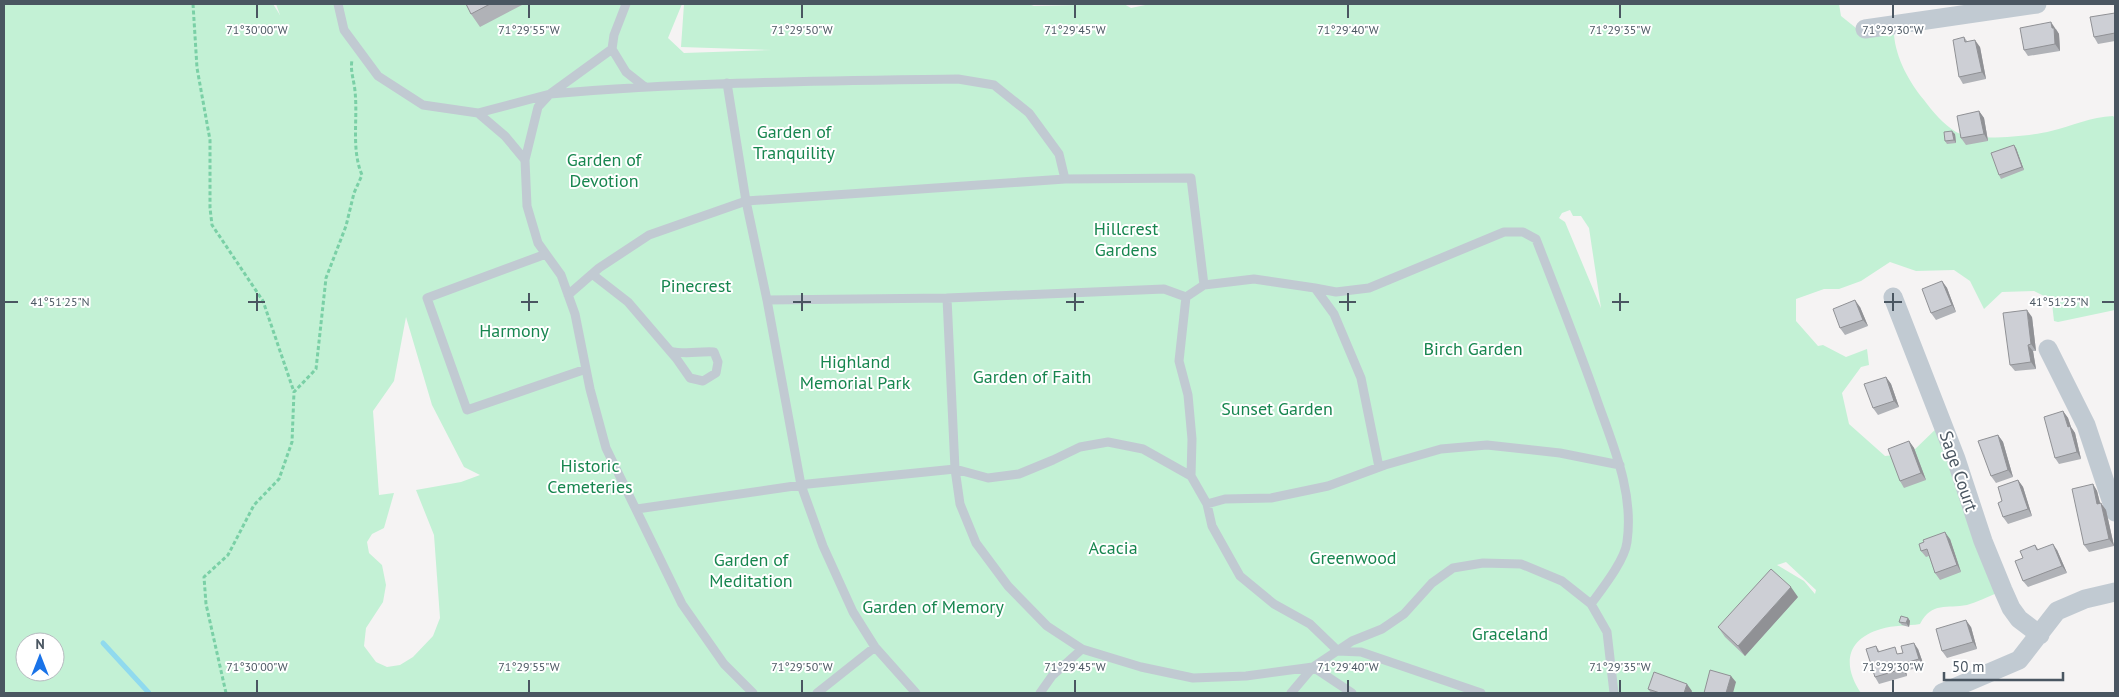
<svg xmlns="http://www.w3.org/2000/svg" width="2119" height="697" font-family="'PT Sans',sans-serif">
	<rect width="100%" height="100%" fill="#f5f3f3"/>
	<!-- green -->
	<path fill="#c3f1d5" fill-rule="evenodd" d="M4,4H273L280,15L276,4H682L668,38L684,53L772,50L681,47L684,4H1028L1034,6L1124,4L1131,8L1150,4H1839L1841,16L1866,36L1891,33L1894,35C1896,58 1909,82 1924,100C1933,112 1943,124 1956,132C1972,142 2032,136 2051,131C2072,126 2091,117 2113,116L2115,118V310L2058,322L2054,321L2052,303L2046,297L2034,291L2002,292L1984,309L1970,281L1954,270L1916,271L1890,262L1861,281L1839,289H1824L1796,299V321L1818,346L1823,345L1846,357L1867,349L1869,365L1861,367L1842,393L1849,424L1885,456L1911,453L1939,426L1997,593C1987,597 1977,602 1967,605C1947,609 1932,601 1920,624C1908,626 1893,625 1881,629C1846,639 1842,665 1861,693H4ZM1570,210L1573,216H1581L1589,228L1601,308L1565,222L1559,218L1562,213ZM406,317L432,405L464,467L480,475L461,482L416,490L434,535L440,618L433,636L413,657L400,665L387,667L376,662L364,646L366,628L383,602L386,585L382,565L369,553L367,542L372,534L384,528L394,493L379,495L373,411L394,381ZM1786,562L1816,590L1815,594L1804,581L1777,565ZM25,642H55V672H25Z"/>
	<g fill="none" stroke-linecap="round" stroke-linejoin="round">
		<!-- stream -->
		<path stroke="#90daee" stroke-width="5" d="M103,643L149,693"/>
		<!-- path -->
		<path stroke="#7ad0a6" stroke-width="3" stroke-dasharray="4 2.5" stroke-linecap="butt" d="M193,4L197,68L210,140V208L212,225L263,301L294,392
			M226,693L206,604L204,577L228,555L254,505L279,479L292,442L294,392L316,369L326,278L346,226L354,193L362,175C351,149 358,119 355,91C354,80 350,71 352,60"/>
		<!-- service -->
		<path stroke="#c1cad2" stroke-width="9" d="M338,4L344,30L378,76L423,105L478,113L505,136L525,160
			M626,4L614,35L612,49L626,72L645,87
			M727,83L746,201L767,300L801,485L823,546L853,612L875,647L916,693
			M478,113L550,94L612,49
			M546,254L427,298L467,410L586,369
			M592,274L628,302L676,358L690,378L703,381L716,373L718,362L714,352C699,351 685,355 670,351
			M1315,288L1336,292L1369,288L1504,232H1523L1536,239C1557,293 1579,348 1598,403C1614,448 1634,493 1627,542C1625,560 1602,589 1591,604
			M568,295L599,268L649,235L746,201L1065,179L1191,178L1204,285L1254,279L1315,288L1334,314L1361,378L1379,467
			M947,298L955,469L960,504L976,543L1008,586L1047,626L1082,649L1141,667L1193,678L1246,676L1313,667L1352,693
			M767,300L947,298L1164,289L1186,297
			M1191,476L1192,439L1188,395L1179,361L1186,297L1204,285
			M1207,504L1225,499L1271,498L1328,486L1385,465L1441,449L1487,445L1560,453L1620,465
			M637,509L808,484L955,469L988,478L1019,474L1053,460L1080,447L1108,442L1143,449L1191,476L1207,504L1212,526L1240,576L1274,604L1310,624L1338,651L1361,652L1481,693
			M753,693L724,664L682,604L606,448L590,389L575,314L561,275L538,243L527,206L525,160L538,107L550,94C686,82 822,81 958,79L994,85L1029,113L1059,154L1065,179
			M817,693L875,647
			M1040,693L1052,676L1082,649
			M1291,693L1313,667L1352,641L1382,629L1404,614L1432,583L1453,568L1483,563L1521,564L1562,581L1591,604L1607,632L1614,693"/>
		<!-- minor -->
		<path stroke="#c1cad2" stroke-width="19" d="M1865,29L2037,4
			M1893,297L1956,459L1983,541L2003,590L2011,608L2019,619L2040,635
			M2048,349L2086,425L2115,512
			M1942,693L2019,660L2057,611L2085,599L2115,592"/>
	</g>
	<!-- wall -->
	<path fill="#b0b2b7" d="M466,4H524L480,27L471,14Z
		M2115,13V41L2098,44L2094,37Z
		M2056,29L2059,34L2060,51L2028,56L2024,50Z
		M1964,37L1967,41L1980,47L1986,79L1963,84L1959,77Z
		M1979,111L1984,118L1988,141L1966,145L1961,138Z
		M1955,134L1956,143L1947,144L1945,141Z
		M2016,148L2024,170L2001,179L1999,175Z
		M1942,281L1947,288L1956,312L1936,320L1931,313Z
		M1860,307L1868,326L1845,335L1840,328Z
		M2032,317L2036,351H2033L2036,369L2015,371L2010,365Z
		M1886,377L1891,384L1899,407L1878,415L1873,408Z
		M2063,411L2068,418L2071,427L2075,433L2081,459L2059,464L2055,458Z
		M1998,435L2003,442L2013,477L1996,483L1991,476Z
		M1909,441L1914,448L1926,480L1904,488L1900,481Z
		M2018,480L2023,487L2032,516L2008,524L2003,517L2002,501Z
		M2093,484L2097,491L2100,503L2106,510L2114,546L2089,552L2084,545Z
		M1950,539L1961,572L1940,580L1935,573L1929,556L1926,557L1921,551Z
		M2035,545L2038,549L2057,550L2067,573L2028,587L2023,581V558Z
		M1798,597L1745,656L1725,637L1718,627Z
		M1908,618L1910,621L1909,627L1902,625L1899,622Z
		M1971,627L1977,649L1947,658L1942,651Z
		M1876,646L1880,652L1899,654L1918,649L1924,666L1906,671L1907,676L1879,684L1875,677Z
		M1648,689L1692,691L1691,693H1651Z"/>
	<!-- shaded-wall -->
	<path fill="#909195" d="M2051,22L2059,34L2060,51L2055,44Z
		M1975,40L1980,47L1986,79L1982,72Z
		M1979,111L1984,118L1988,141L1984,134Z
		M1952,131L1955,134L1956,143L1954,140Z
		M2014,145L2016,148L2024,170L2022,167Z
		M1942,281L1947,288L1956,312L1952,305Z
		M1855,300L1860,307L1868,326L1863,320Z
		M2027,310L2032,317L2036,351L2031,344Z
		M2028,345L2033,351L2036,369L2031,362Z
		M1886,377L1891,384L1899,407L1894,401Z
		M2063,411L2068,418L2071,427L2075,433L2081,459L2077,452L2068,427Z
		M1998,435L2003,442L2013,477L2008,470Z
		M1909,441L1914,448L1926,480L1921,473Z
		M2018,480L2023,487L2032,516L2028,509Z
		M2093,484L2097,491L2102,511L2097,504Z
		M2101,503L2106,510L2114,546L2109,539Z
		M1945,532L1950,539L1961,572L1957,565Z
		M2053,544L2057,550L2067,573L2062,566Z
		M1791,587L1798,597L1745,656L1738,646Z
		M1908,618L1910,621L1909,627L1906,623Z
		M1966,620L1971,627L1977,649L1973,642Z
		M1914,643L1918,649L1924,666L1919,659Z
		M1901,664L1906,671L1907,676L1902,669Z
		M1731,676L1736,682L1733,693H1726Z
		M1687,684L1692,691L1691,693H1684Z"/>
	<!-- building -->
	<path fill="#cdcfd5" stroke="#909195" d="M466,4H490L471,14Z
		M2115,13V33L2094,37L2090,17Z
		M2051,22L2052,28H2054L2055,44L2024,50L2020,28Z
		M1964,37L1965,42L1975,40L1982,72L1959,77L1953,40Z
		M1979,111L1984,134L1961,138L1957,116Z
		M1952,131L1954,140L1945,141L1944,132Z
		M2014,145L2022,167L1999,175L1991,153Z
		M1942,281L1952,305L1931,313L1922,289Z
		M1855,300L1863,320L1840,328L1833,309Z
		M2027,310L2031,344L2028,345L2031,362L2010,365L2003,313Z
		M1886,377L1894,401L1873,408L1864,384Z
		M2063,411L2068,427L2070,426L2077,452L2055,458L2044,417Z
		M1998,435L2008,470L1991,476L1978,441Z
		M1909,441L1921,473L1900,481L1888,449Z
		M2018,480L2028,509L2003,517L1998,503L2002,501L1998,487Z
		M2093,484L2097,504L2101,503L2109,539L2084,545L2072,489Z
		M1945,532L1957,565L1935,573L1927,549L1921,551L1919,544L1924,542L1923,540Z
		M2053,544L2062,566L2023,581L2015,561L2023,558L2020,551L2035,545L2037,550Z
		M1771,569L1791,587L1738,646L1718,627Z
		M1901,616L1908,618L1906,623L1899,622Z
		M1966,620L1973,642L1942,651L1936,629Z
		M1914,643L1919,659L1901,664L1902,669L1875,677L1866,649L1876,646L1878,652L1895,647L1897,654L1903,653L1901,646Z
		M1710,670L1731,676L1726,693H1704Z
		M1654,672L1687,684L1684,693H1660L1648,689Z"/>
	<!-- ticks -->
	<path fill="none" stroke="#4a5661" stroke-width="2" d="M257,5V18M529,5V18M802,5V18M1075,5V18M1348,5V18M1620,5V18M1893,5V18M257,293V311M529,293V311M802,293V311M1075,293V311M1348,293V311M1620,293V311M1893,293V311M5,302H18M248,302H265M521,302H538M793,302H811M1066,302H1084M1339,302H1356M1612,302H1629M1884,302H1902M2102,302H2114M257,680V692M529,680V692M802,680V692M1075,680V692M1348,680V692M1620,680V692M1893,680V692"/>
	<g text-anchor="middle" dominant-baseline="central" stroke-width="4" stroke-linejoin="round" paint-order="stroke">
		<!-- park labels -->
		<g font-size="18" fill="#17864f" stroke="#fff">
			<text x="794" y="131">Garden of<tspan x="794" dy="21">Tranquility</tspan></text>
			<text x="604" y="159">Garden of<tspan x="604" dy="21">Devotion</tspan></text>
			<text x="1126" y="228">Hillcrest<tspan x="1126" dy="21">Gardens</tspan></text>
			<text x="696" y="285">Pinecrest</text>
			<text x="514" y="330">Harmony</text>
			<text x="1473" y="348">Birch Garden</text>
			<text x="855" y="361">Highland<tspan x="855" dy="21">Memorial Park</tspan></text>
			<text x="1032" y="376">Garden of Faith</text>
			<text x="1277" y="408">Sunset Garden</text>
			<text x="590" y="465">Historic<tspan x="590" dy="21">Cemeteries</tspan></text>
			<text x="1113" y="547">Acacia</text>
			<text x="1353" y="557">Greenwood</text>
			<text x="751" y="559">Garden of<tspan x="751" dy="21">Meditation</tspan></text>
			<text x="933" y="606">Garden of Memory</text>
			<text x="1510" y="633">Graceland</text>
		</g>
		<!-- street labels -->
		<g font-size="18" fill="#4a5661" stroke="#fff">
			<text transform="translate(1959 471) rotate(71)">Sage Court</text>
		</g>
	</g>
	<g font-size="12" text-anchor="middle" fill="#4a5661" stroke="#fff" stroke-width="4" stroke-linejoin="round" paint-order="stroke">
		<text x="257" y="34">71°30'00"W</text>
		<text x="529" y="34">71°29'55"W</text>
		<text x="802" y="34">71°29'50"W</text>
		<text x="1075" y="34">71°29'45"W</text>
		<text x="1348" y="34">71°29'40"W</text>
		<text x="1620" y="34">71°29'35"W</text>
		<text x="1893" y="34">71°29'30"W</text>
		<text x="60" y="306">41°51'25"N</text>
		<text x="2059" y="306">41°51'25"N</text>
		<text x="257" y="671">71°30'00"W</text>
		<text x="529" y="671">71°29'55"W</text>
		<text x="802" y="671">71°29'50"W</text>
		<text x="1075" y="671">71°29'45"W</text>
		<text x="1348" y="671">71°29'40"W</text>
		<text x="1620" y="671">71°29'35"W</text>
		<text x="1893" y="671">71°29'30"W</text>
	</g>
	<!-- border -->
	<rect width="2119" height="697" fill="none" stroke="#4a5661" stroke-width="10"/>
	<!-- north arrow -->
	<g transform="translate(40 657)"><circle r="24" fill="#ffffff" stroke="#b7bbc0"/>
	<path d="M0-4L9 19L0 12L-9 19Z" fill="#1a73e8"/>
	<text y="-8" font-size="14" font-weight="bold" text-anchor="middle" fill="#4a5661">N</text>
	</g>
	<!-- scale -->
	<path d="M1944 672v8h119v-8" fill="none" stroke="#4a5661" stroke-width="2.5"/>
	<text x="1952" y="672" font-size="15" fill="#4a5661" stroke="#ffffff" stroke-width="4" paint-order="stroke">50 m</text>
</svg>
